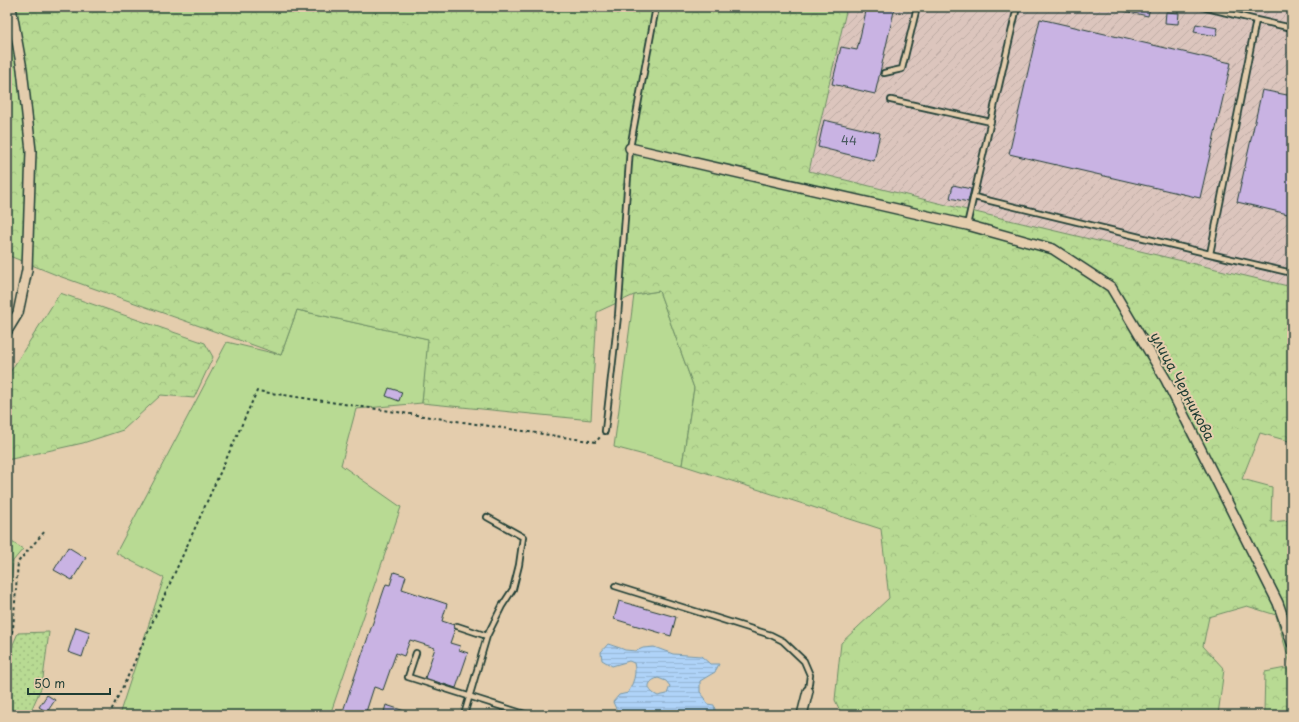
<svg xmlns="http://www.w3.org/2000/svg" width="1299" height="722" font-family="'Playpen Sans',sans-serif">
	<defs>
		<pattern id="industrial-furrows" width="10" height="10" patternUnits="userSpaceOnUse"><rect width="10" height="10" fill="#dcc5bd"/><path d="M-1 1l2-2M0 10L10 0M9 11l2-2" fill="none" stroke="#bcaaa3"/></pattern>
		<pattern id="forest-crowns" width="20" height="18" patternUnits="userSpaceOnUse"><rect width="20" height="18" fill="#b8da93"/><path d="M2 6a3 3 0 1 1 6 0M12 15a3 3 0 1 1 6 0" fill="none" stroke="#9ebc7f"/></pattern>
		<pattern id="park-dots" width="8" height="8" patternUnits="userSpaceOnUse"><rect width="8" height="8" fill="#b8da93"/><path d="M2 2h.1M6 6h.1" fill="none" stroke="#9ebc7f" stroke-width="1.8" stroke-linecap="round"/></pattern>
		<pattern id="water-rules" width="6" height="5" patternUnits="userSpaceOnUse"><rect width="6" height="5" fill="#afd3f8"/><path d="M0 2.5h6" fill="none" stroke="#96b6d5"/></pattern>
	</defs>
	<rect width="100%" height="100%" fill="#e4cdad"/>
	<filter id="ink" filterUnits="userSpaceOnUse"><feTurbulence type="fractalNoise" baseFrequency=".025" numOctaves="2"/><feDisplacementMap in="SourceGraphic" scale="8" xChannelSelector="R" yChannelSelector="G"/><feConvolveMatrix kernelMatrix="1 2 1 2 8 2 1 2 1" color-interpolation-filters="sRGB"/></filter>
	<g filter="url(#ink)">
		<!-- industrial -->
		<path fill="url(#industrial-furrows)" d="M847,7H1292V287L971,211L809,171Z"/>
		<!-- green -->
		<path fill="#b8da93" stroke="#6c8c64" d="M659,291L694,388L682,465L614,447L634,295Z
			M297,310L429,339L422,403L356,409L341,465L401,507L330,715H119L164,578L116,553L227,342L281,355Z
			M7,539L23,549L13,561L7,631Z"/>
		<!-- forest -->
		<path fill="url(#forest-crowns)" stroke="#6c8c64" d="M7,7H847L809,171L971,211L1292,287V442L1260,433L1242,479L1272,487L1271,522L1292,520V715H1228L1264,712L1265,672L1291,667L1276,615L1247,606L1209,617L1203,646L1224,669L1218,715H842L835,700L841,643L889,598L881,529L682,465L694,388L659,291L634,295L597,312L591,420L422,403L428,339L297,310L281,355L59,276L7,255Z
			M60,293L205,343L213,357L194,398L161,395L123,430L83,443L7,460V377Z"/>
		<!-- park -->
		<path fill="url(#park-dots)" stroke="#6c8c64" d="M49,632L42,686L29,715H7V658L18,633Z"/>
		<!-- water -->
		<path fill="url(#water-rules)" stroke="#7597aa" fill-rule="evenodd" d="M608,644L620,648L625,650L636,651L643,648L654,647L673,654L701,656L710,664H719L715,672L700,681V692L705,698L707,704L714,705L716,715H633L617,711L613,702L619,695L628,693C633,683 637,674 634,663L629,661L612,666L602,660L601,652ZM658,678L666,681L670,686L667,694L658,696C647,691 645,682 658,678Z"/>
		<!-- building -->
		<path fill="#c9b3e3" stroke="#1f3d34" d="M867,7H895L875,94L832,84L841,47L857,50Z
			M1125,7H1150L1148,16L1124,11Z
			M1166,12L1179,13L1178,24L1165,23Z
			M1040,19L1231,63L1200,198L1009,154Z
			M1196,24L1218,28L1216,36L1194,32Z
			M1262,90L1292,96V215L1237,202Z
			M824,120L880,133L874,161L818,147Z
			M953,185L971,189L968,202L950,198Z
			M389,388L402,392L399,401L386,396Z
			M68,547L86,558L72,580L54,570Z
			M394,572L406,576L402,589L447,604L442,621L454,625L455,629L450,643L460,646L459,650L468,653L456,688L425,678L435,648L410,640L404,656L396,653L383,690L374,687L365,715H355L343,711L386,584L390,585Z
			M619,601L676,617L671,636L614,619Z
			M76,627L90,632L82,657L68,652Z
			M47,695L55,700L47,712L39,707Z
			M386,705L411,713L410,715H383Z"/>
		<g fill="none" stroke-linecap="round" stroke-linejoin="round">
			<!-- lane casing -->
			<g stroke="#1f3d34" stroke-width="8">
				<path id="lane" d="M1203,7L1256,20L1292,28
					M884,73L902,69L917,7
					M891,100L991,122
					M974,197L1210,254L1292,273
					M967,225L1017,7
					M1210,254L1256,20
					M605,431L618,316L630,148L656,7
					M615,586L771,635L783,641L804,661L810,675L808,691
					M457,626L487,636
					M416,653L408,677L528,715
					M464,715L487,636L502,606L513,589L519,565L523,537L487,517"/>
			</g>
			<!-- street casing -->
			<g stroke="#1f3d34" stroke-width="12">
				<path id="street" d="M630,148L967,225L1053,249L1111,287L1166,380L1278,603L1292,643
					M7,331L18,313L27,270L31,151L22,69L11,7
					M802,715L808,691"/>
			</g>
			<!-- path -->
			<path stroke="#1f3d34" stroke-width="2" stroke-dasharray="3 3" stroke-linecap="butt" d="M7,644L13,629L18,562L46,530
				M109,715L129,674L257,391L596,442L600,437"/>
			<!-- lane -->
			<use href="#lane" stroke="#e4cdad" stroke-width="4.5"/>
			<!-- street -->
			<use href="#street" stroke="#e4cdad" stroke-width="9"/>
		</g>
	</g>
	<g text-anchor="middle" dominant-baseline="central" stroke-width="4" stroke-linejoin="round" paint-order="stroke">
		<!-- number labels -->
		<g font-size="12" fill="#4a5a60">
			<text x="849" y="140">44</text>
		</g>
		<!-- street labels -->
		<g font-size="14" fill="#1f3d34" stroke="#e4cdad">
			<text transform="translate(1183 386) rotate(62)">улица Черникова</text>
		</g>
	</g>
	<!-- margin -->
	<rect width="1299" height="722" fill="none" stroke="#e4cdad" stroke-width="24"/>
	<rect x="12" y="12" width="1275" height="698" fill="none" stroke="#1f3d34" stroke-width="1.5" filter="url(#ink)"/>
	<!-- scale -->
	<path d="M28 688v6h82v-6" fill="none" stroke="#1f3d34" stroke-width="2"/>
	<text x="34" y="688" font-size="12" fill="#1f3d34" stroke="#e4cdad" stroke-width="3" paint-order="stroke">50 m</text>
</svg>
